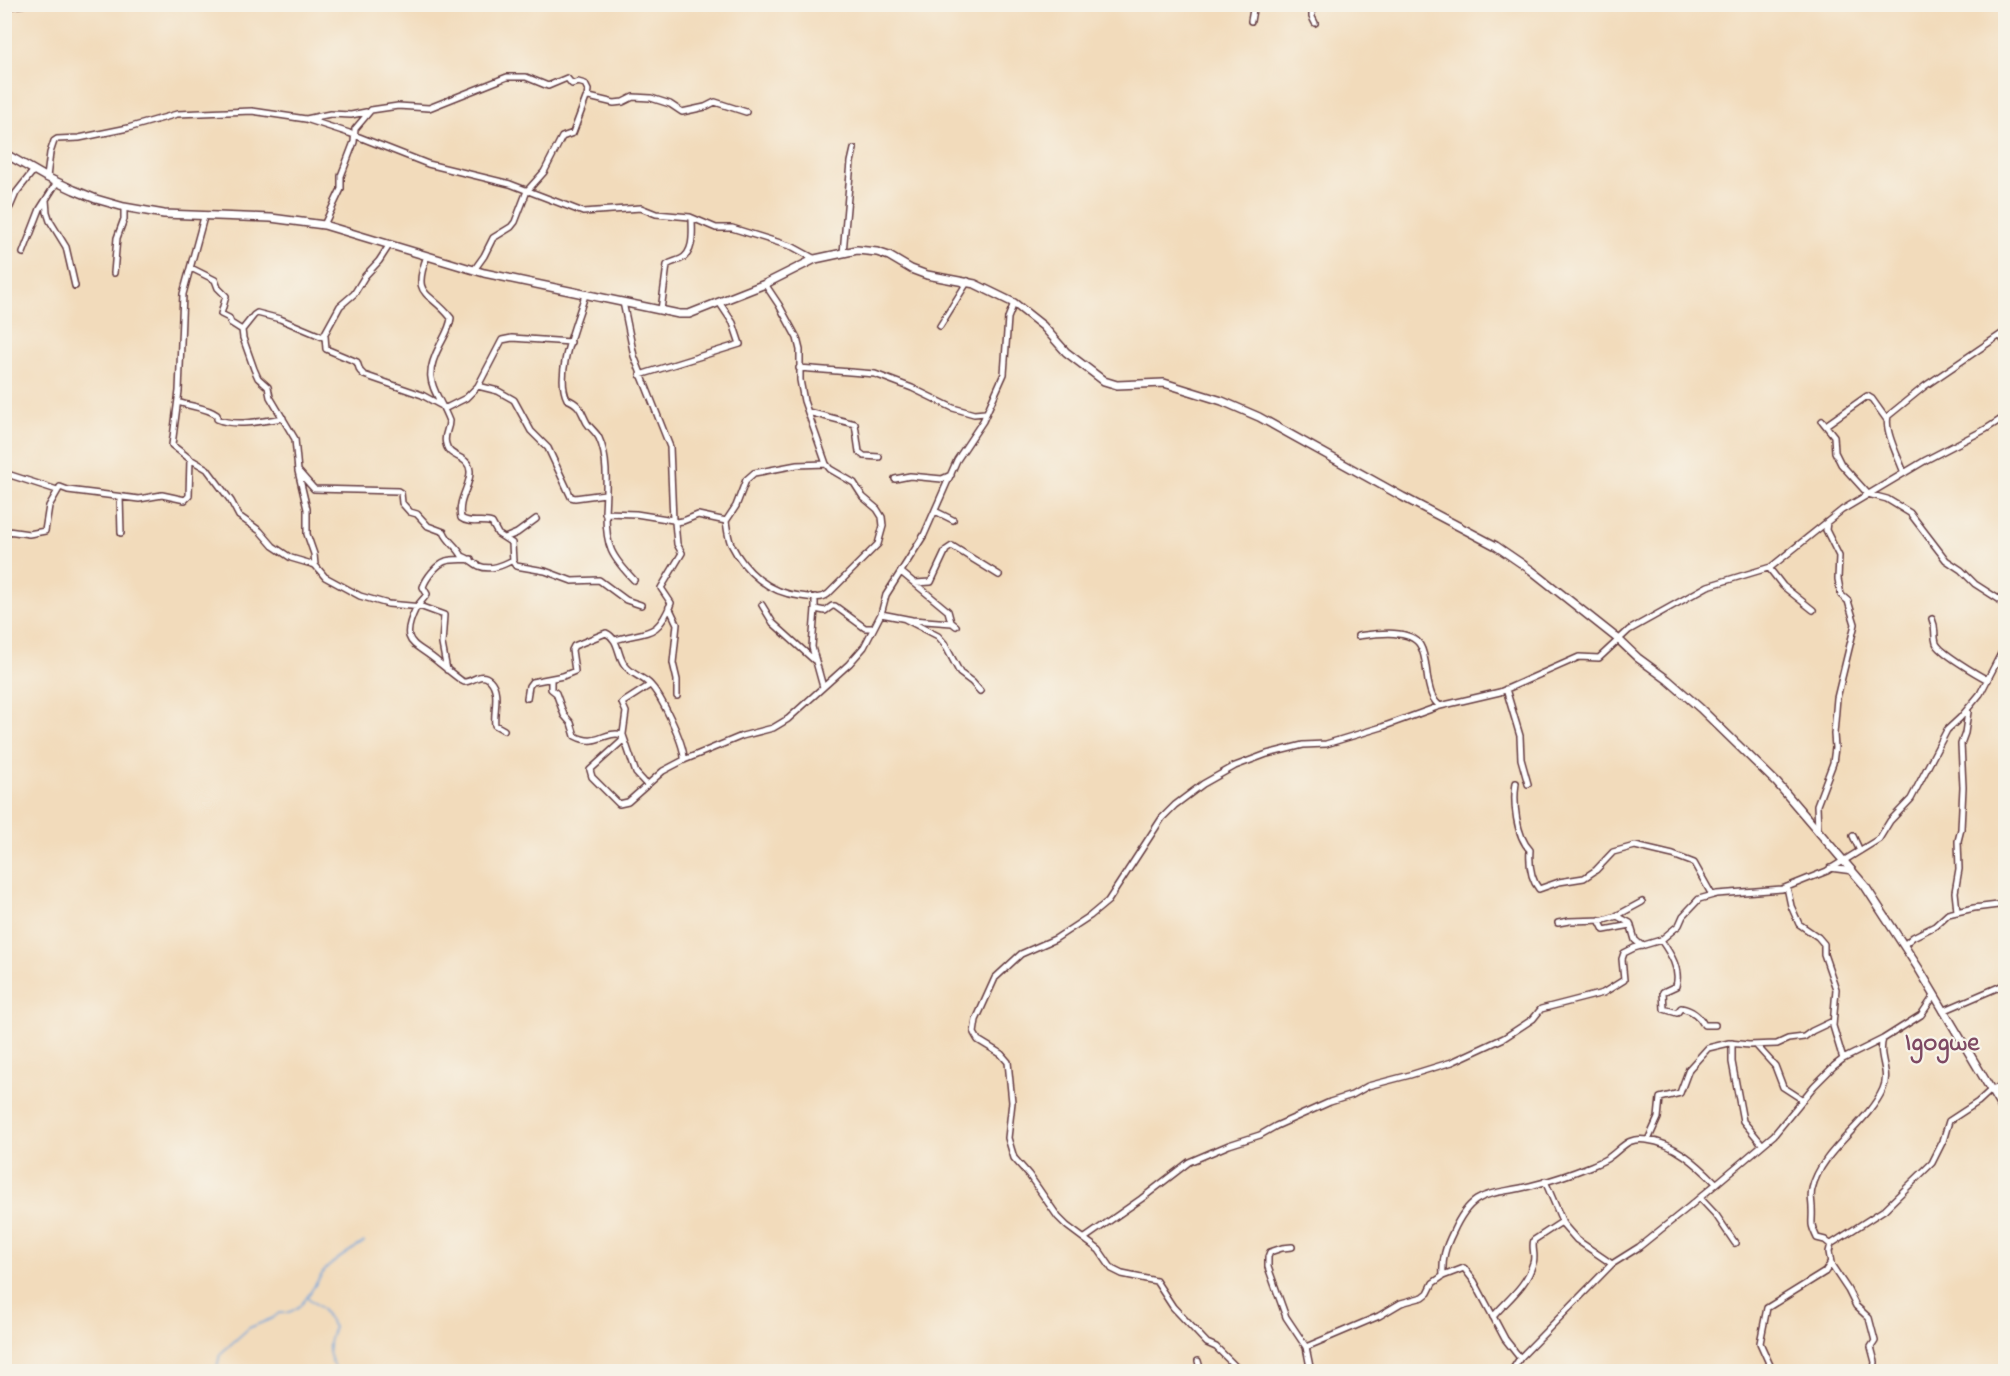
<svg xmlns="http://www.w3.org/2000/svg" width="2010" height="1376" font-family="'Indie Flower',sans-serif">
	<rect width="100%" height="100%" fill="#f7f3e8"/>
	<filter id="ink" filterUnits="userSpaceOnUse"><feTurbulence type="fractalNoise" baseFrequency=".0167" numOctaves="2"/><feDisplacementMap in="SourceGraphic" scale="12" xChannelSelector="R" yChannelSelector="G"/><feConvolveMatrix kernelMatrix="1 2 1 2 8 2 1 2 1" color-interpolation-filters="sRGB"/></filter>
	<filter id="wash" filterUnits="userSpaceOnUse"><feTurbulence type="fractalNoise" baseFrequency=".008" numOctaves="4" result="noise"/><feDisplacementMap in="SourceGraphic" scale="24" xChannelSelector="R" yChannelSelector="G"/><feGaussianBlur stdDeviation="1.35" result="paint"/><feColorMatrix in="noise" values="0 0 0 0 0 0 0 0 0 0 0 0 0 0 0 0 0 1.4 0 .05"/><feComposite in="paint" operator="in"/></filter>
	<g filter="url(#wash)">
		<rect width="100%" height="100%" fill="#f2dbbb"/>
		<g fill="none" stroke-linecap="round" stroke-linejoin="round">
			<!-- stream -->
			<path stroke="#6fa3db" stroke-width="1.5" d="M307,1297L322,1309L334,1327C326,1346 327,1355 338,1372
				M213,1372L217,1368L220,1354L249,1328L273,1318L279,1313C305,1316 313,1281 328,1267C339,1257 352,1250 364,1242"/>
		</g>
	</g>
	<g filter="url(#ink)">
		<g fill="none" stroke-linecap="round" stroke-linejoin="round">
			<!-- minor casing -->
			<g stroke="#633b41" stroke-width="8">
				<path id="minor" d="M1312,4V17L1315,23
					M4,7L25,4
					M1251,21L1254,4
					M306,119L349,133L428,164L510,184L583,212L641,208L656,214L690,217L716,228H732L793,247L815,259
					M47,177L50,153L54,141L57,139L79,138L128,128L177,114L252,111L306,119L330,114L351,115L366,112
					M46,200L47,212L50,221L66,247L75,286
					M10,207L16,193L34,170
					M204,217L183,294L179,391L172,445L190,459L207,469L231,501L239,516L260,531L273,546L291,558L315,565L325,577L360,596L388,604L422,607L444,615L442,644L447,670
					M324,225L341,189V176L354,142L355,129L371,110L398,106L429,108L507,77H526L548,86L567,78L572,84L578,82L585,84L588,90L587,97
					M23,253L40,209L57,182
					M843,253L851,162L854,149
					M427,256C411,298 429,290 451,318C450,328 444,337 440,345C421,382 435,386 449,421C449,430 443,435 446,444C449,459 469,455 470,471C471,486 457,499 461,518C470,525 482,519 492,523L498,534L512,543L513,562L516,566L545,571L572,581L599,580L626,600L641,605
					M191,268L215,280L218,288L226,296L221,314L229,318L231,323L242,330L243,338L254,369L258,378L268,387L270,397L295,439L298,471L307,509V534L314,554L315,565
					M474,270L484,256L493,238L511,227L515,222L527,191L544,172L562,137L573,133L586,98L589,97L614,103L623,102L633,97L651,98L670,104L682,112L705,107L715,102L746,112
					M114,273L117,238L124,219V207
					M585,295C577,322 554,373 567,399C581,405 580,410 587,423C590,428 596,432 599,438C609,459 606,489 605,513L636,514L673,520
					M623,302L634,356L670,447L673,520L675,522L683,521L698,515L726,521C727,528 728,538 731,544C745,572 769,593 800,596C810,597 820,600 828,594L878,544L883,526L882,517L877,509L863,497L854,483L830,469L826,464L804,401L800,380V350L797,338L779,305L765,284
					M661,310L667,265C672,261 675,262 681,259C695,252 692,231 692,218
					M940,326L968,281
					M242,330L254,315L257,313L280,319L323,337L340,306L354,294L365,276L379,261L390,244
					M2000,335L2006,344
					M325,336L326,349L357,362L360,371L364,375L422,395L446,408L466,398L478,386L502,340L512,338L571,342
					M799,368L875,374L912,388L953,408L974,414L985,413
					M640,375L740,344L733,323L719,302
					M478,386L498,391L514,400L531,431L548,448L571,497L575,498L605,494
					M178,402C191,407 206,407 217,415V419C234,427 265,421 283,418
					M808,412L855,424L859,452L864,456L879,457
					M1822,421L1834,436L1835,452L1841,464L1868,494L1887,499L1910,513L1946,560L1961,570L1975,584L2000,600L2006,611
					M1826,425L1867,396L1872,399L1887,420
					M299,472L314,489L398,491L401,493L402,503L410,512L417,514L428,526L444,532C448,542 457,546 462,556C469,558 473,563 479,566C491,571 503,565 513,560
					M4,473L57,490
					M1904,473C1899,458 1884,431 1888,416L1925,386L2006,331
					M895,479L910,476L942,479L951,475
					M120,497L121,533
					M935,511L953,520
					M606,514C606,547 611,556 634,580
					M726,521L736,506L746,480L754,473L797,465L826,464
					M505,538L517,533L536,519
					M4,542L8,531L29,534L45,531L49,506L60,487L68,490L139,499L162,495L185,500L189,496L190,459
					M471,559C463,560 453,559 446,561C437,564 426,578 423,587L427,594C424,599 419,603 416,608C398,645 415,642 438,662C442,665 462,682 464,682C473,682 481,671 490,680C501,691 493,712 495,725L504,730
					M1769,568L1783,586L1813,610
					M901,572L948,611L951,622L956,626
					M915,583L931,582L946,550L952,546L999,575
					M815,597V609L812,647L823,687
					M762,605L773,623L814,660
					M669,607L677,624L673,663L677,680V696
					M815,609L825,611L832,606H835L865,628H873
					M881,614L912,620L952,623
					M905,619L938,636L944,643L960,673L972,682L980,691
					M1932,619C1937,630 1933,633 1936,643C1939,652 1978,675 1988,680
					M1358,636C1374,634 1410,628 1420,645C1426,655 1426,670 1428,681C1430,691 1432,700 1440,706
					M615,640C647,630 657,639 671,603L661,588L682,553L677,544L675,522
					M551,679V689L556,693L564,715L571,723L575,736C598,748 603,730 623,735L636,773L647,785
					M650,685L622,703L626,712L622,741L590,770L592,777L619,804L628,802L663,771L684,760L742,736L773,728L788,719L849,664L864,647L881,614L886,595L924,535L957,460L983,421L1004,374L1008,318L1014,303
					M1506,689L1520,736L1521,759L1528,784
					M527,698L529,686L532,682L563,676L575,671L572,650L574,646L606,633C619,639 617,654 624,664C631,674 638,675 646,681C659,689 685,745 684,760
					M1516,783C1513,802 1516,836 1530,850C1529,864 1530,878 1539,889L1559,882L1584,878L1596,870L1613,852L1635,846L1673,855L1694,863L1712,895
					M1818,831L1817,805L1833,763L1835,748L1834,734L1837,698L1855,624L1848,601L1841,595L1838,579L1839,556L1826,530L1827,522
					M1853,836L1860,851
					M1830,868L1853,871
					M1787,887L1791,906L1799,924L1818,937L1824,944V954L1836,989L1833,1026L1843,1059
					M1957,911L1955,892L1959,869L1958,841L1961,829L1963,787L1961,744L1965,733L1968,712
					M1616,916L1642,902
					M1599,920L1604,930L1631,925
					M1558,923L1569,921L1604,920L1617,916L1630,923L1635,940L1642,946
					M1661,940C1670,953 1681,969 1676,986L1663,992L1664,1009L1677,1013L1681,1008C1691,1010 1700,1016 1704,1025H1715
					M1904,945L1913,937L1935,926L1948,914L1974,908L2006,904
					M1943,1011L2006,984
					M1732,1043V1062L1743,1121L1762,1144
					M1756,1045L1775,1066L1783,1087L1803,1100
					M1648,1140L1658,1118L1660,1098L1680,1093L1689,1069L1708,1048L1729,1043L1749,1045L1777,1044L1788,1039L1804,1037L1812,1031L1833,1021
					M1545,1181L1563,1223
					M1700,1198L1716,1215L1735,1243
					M1085,1238L1141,1199L1189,1162L1229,1145L1260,1135L1276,1126L1330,1102L1352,1095L1368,1086L1410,1075L1452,1062L1504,1038L1533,1019L1541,1009L1603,993L1624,980L1622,959L1624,953L1634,948L1661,940L1679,925L1683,916L1699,899L1717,894L1782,889L1827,871L1879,839L1890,821L1911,799L1947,730L1960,718L1980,694L2006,644
					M1831,1245L1825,1240L1817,1238C1809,1221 1813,1225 1812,1208C1812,1202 1810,1195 1812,1189C1821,1150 1867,1125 1883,1089C1891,1072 1877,1056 1883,1039
					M1292,1247L1282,1248L1270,1252L1268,1257V1267L1286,1317L1306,1347L1311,1372
					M1830,1263L1848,1290L1856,1306L1869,1318L1875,1341L1871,1347L1875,1362L1874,1372
					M1443,1276C1442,1259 1445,1248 1453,1232C1473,1188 1489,1196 1530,1186C1550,1181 1571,1174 1591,1166C1596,1164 1603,1161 1608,1158C1623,1148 1626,1137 1647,1140C1675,1143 1698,1165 1716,1183
					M1493,1317C1507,1300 1527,1286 1533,1263C1536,1255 1531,1247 1534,1240L1560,1223L1563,1224L1577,1240L1612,1264
					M1306,1347L1379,1316L1401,1303L1423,1297L1428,1293L1433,1283L1443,1276L1464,1268L1474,1281L1505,1339L1520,1358
					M1198,1361L1201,1372
					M1241,1372L1216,1347L1207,1343L1173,1307L1156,1281L1122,1274L1112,1269L1099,1250L1067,1226L1058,1217L1029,1175L1014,1158L1008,1138L1012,1102L1008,1062L1001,1054L978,1040L974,1033L976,1020L995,978L1021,954L1055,939L1090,916L1108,901L1162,818L1175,805L1203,784L1235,766L1267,754L1303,745L1326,744L1382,727L1440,706L1500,692L1579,657L1599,658L1629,630L1708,586L1771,567L1842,510L1926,460L1986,429L2006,416
					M1511,1372L1520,1358L1612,1264L1639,1247L1690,1206L1774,1135L1814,1086L1834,1066L1843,1059L1883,1039L1921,1015L1934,996
					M1773,1372L1760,1343L1767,1308L1825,1272L1831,1263L1829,1252L1831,1244L1884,1210L1932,1163L1943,1141L1949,1121L1978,1102L1991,1090L2006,1085"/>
			</g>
			<!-- major casing -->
			<g stroke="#633b41" stroke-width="10">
				<path id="major" d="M4,153L44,176L74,190L96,199L124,207L164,214L271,218L324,225L484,273L679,314H689L765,284L815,259L857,250L877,252L889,256L911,269L927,275L975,284L1014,303L1043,326L1066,352L1104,381L1117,385L1164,383L1222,401L1259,417L1403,497L1496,546L1531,570L1618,639L1638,658L1668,680L1700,708L1777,783L1865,886L1919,969L2006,1115"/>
			</g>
			<!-- minor -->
			<use href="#minor" stroke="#fff" stroke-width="5"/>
			<!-- major -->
			<use href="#major" stroke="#fff" stroke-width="7"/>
		</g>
	</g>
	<g text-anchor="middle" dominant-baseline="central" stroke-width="4.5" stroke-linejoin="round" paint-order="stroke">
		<!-- quarter labels -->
		<g font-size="27" font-weight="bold" fill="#7e4963" stroke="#f7f3e8">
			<text x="1942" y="1043">Igogwe</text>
		</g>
	</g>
	<!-- margin -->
	<rect width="2010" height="1376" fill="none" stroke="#f7f3e8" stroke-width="24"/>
</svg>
